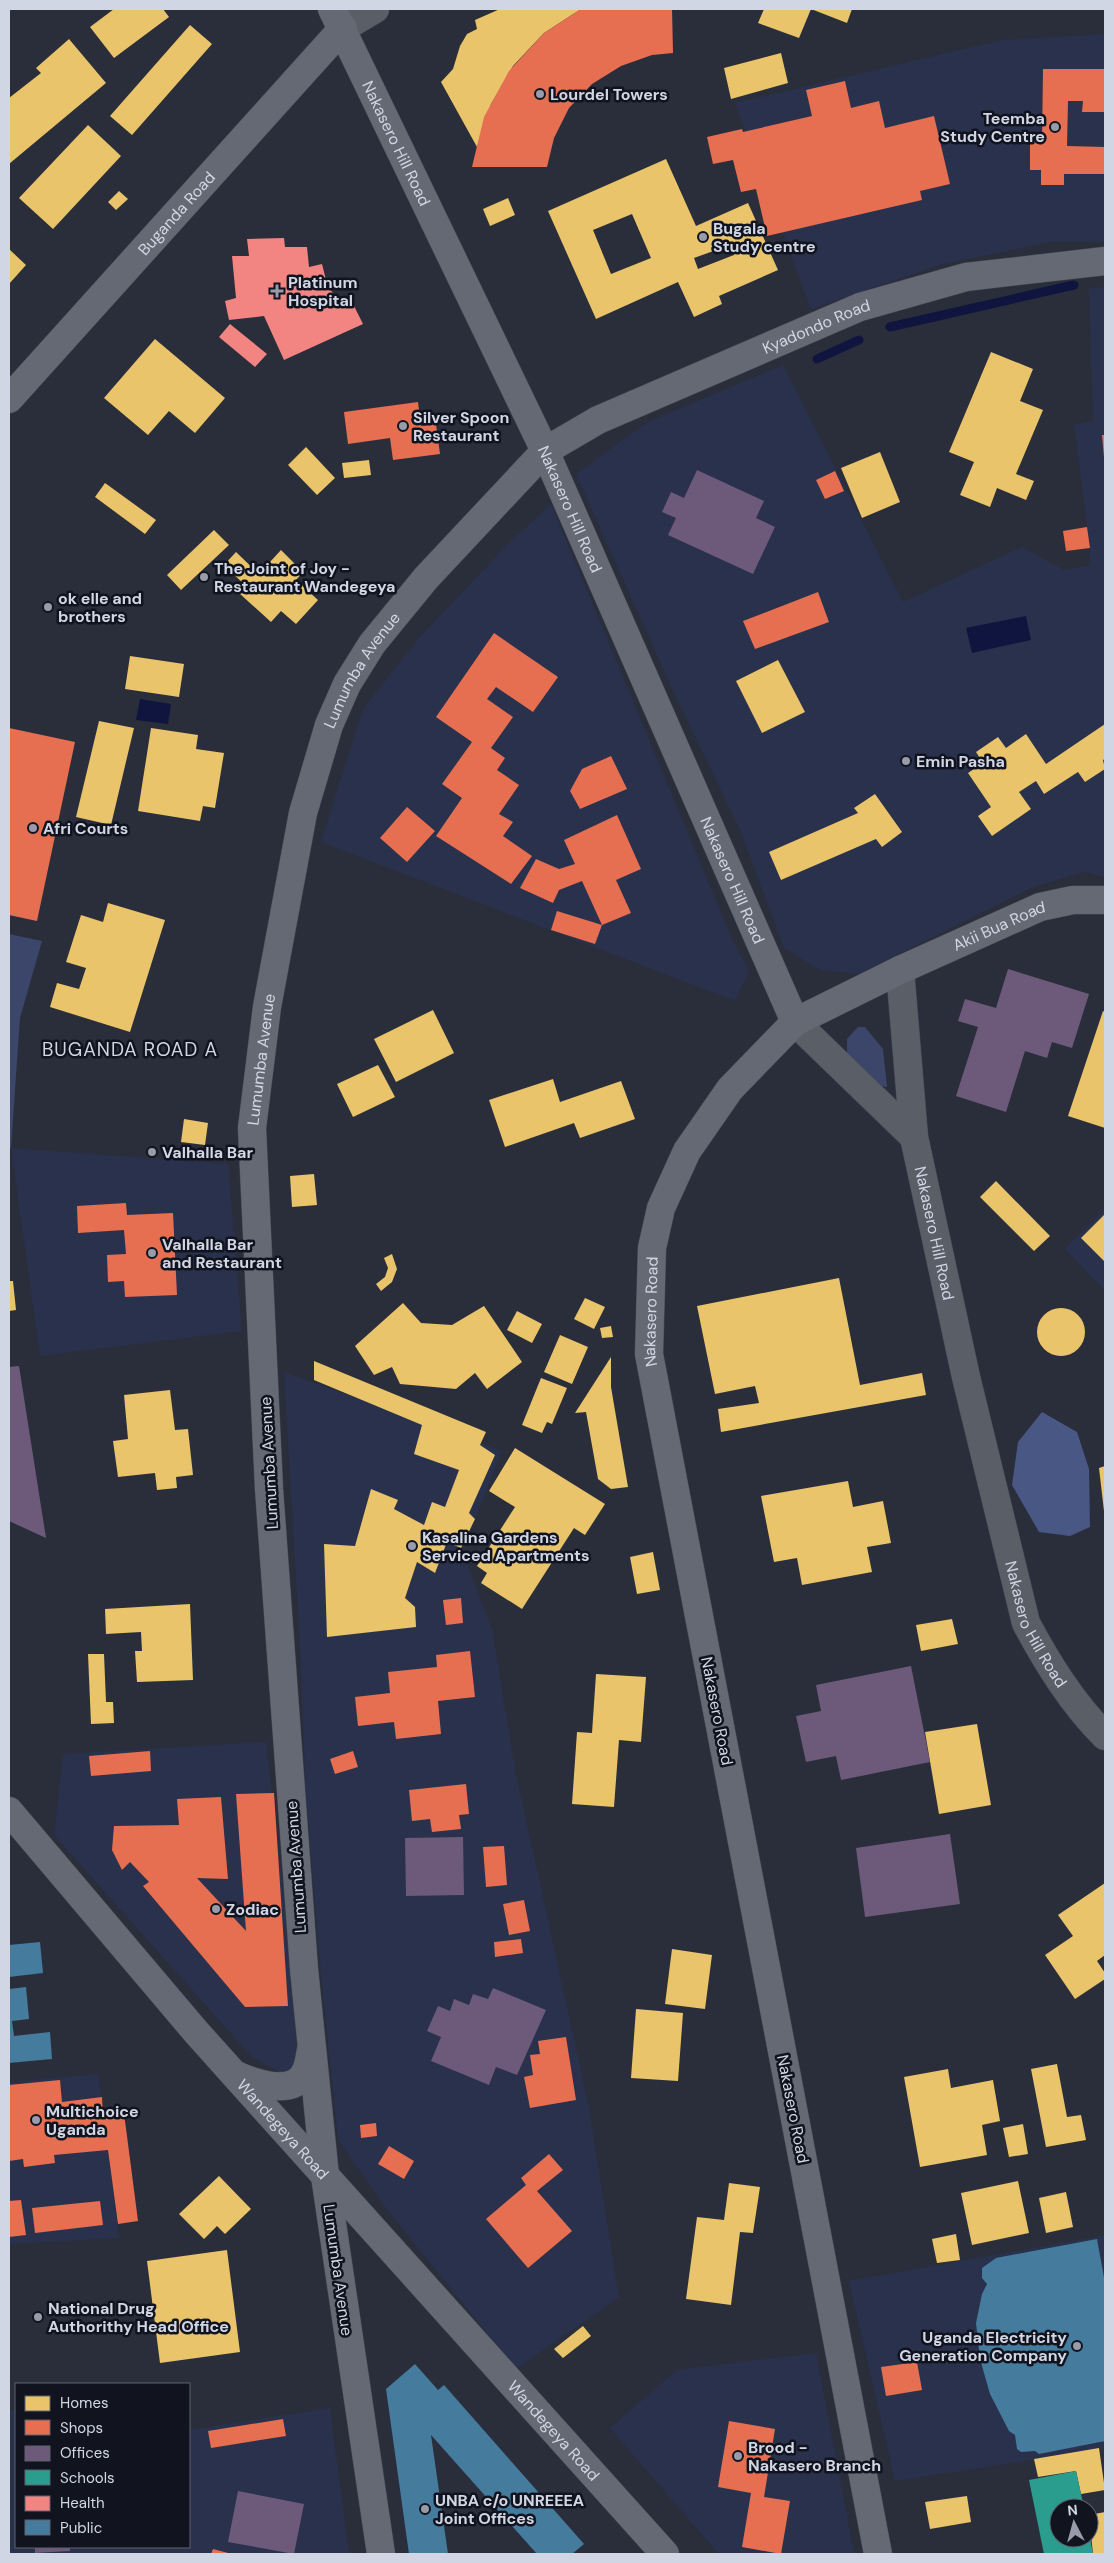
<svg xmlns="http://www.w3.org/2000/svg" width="1114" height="2563" font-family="'DM Sans',sans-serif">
	<rect width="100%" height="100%" fill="#2a2e3b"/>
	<!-- built -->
	<path fill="#2a314c" d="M1105,34V242H1051L939,265L811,309L735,103L1002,40Z
		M1105,287V877L1084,872L1033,887L859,974L820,970L784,948L741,832L673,691L576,474L648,422L783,365L903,602L1022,547L1064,570L1089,565L1090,548L1074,425L1093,421L1089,288Z
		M551,504L732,939L749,971L735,1001L321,842L363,709L419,638L510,542Z
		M11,1148L228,1164L242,1331L40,1356Z
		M1105,1209V1291L1065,1249Z
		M284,1372L502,1451L462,1552L492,1629L516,1774L588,2103L619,2297L516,2369L386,2208L338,2140L322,1985L306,1797L300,1644Z
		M266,1742L303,2066L288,2077L252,2057L54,1835L63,1754Z
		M98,2074L119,2238L9,2244V2082Z
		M1105,2235V2449L895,2481L849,2281Z
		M816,2353L854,2554H719L610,2428L677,2370Z
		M330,2408L349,2554H157L156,2552L142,2554H9V2411L16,2410V2547H189V2430Z"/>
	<!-- green -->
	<path fill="#3b466a" d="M9,934L42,941L20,1018L11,1148H9Z
		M858,1027H865L883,1049L887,1087L876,1085L847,1055V1039Z"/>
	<!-- forest -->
	<path fill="#495784" d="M1042,1412L1077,1432L1089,1469L1090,1527L1070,1536L1039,1532L1012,1485L1018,1442Z"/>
	<!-- water -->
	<path fill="#0f153f" d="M1026,616L1031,640L972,653L966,628Z
		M140,699L171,704L168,724L136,720Z"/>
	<!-- homes -->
	<path fill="#e9c46a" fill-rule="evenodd" d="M114,9H163L169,17L114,58L90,27Z
		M500,9H581L544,33L513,66L491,104L477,147L441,82L453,69L460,46L467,34L477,29L475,20Z
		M764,9H852L847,23L811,9L799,38L758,23Z
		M190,25L212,44L132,135L110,116Z
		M69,39L106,83L9,164V98L41,73L36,68Z
		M781,53L788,83L731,99L724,68Z
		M88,125L121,156L53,229L19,198Z
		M666,159L696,226L748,203L778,270L719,296L722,304L694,317L678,282L596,319L548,211ZM632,214L651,258L611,274L593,230ZM730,245L734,255L698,269L694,258Z
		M119,191L128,199L116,210L108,202Z
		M508,198L515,215L490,226L483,209Z
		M9,249L26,265L9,284Z
		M155,339L225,398L195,433L169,411L148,435L104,398Z
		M991,352L1033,369L1020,401L1043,410L1016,474L1034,481L1026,500L997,488L990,507L960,495L974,462L949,452Z
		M306,447L335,478L317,495L288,465Z
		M880,452L900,502L862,518L841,468Z
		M369,460L371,475L344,478L342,463Z
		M105,483L156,520L145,534L95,497Z
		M214,530L229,545L181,590L167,575Z
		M281,550L303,572L296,580L318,600L296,624L281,611L271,622L239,593L246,586L224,565L236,552L259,574Z
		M130,656L184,664L179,697L125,689Z
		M778,660L805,712L762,733L736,681Z
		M99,721L134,728L111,825L76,817Z
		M1105,724V759L1103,760L1105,769L1085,782L1078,772L1044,794L1036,781L1019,792L1031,809L992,836L978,816L991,807L968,773L983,763L976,752L998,737L1006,748L1026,734L1046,764Z
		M151,728L198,735L196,749L224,753L215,808L203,806L200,821L138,811Z
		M875,794L902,832L882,847L876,839L781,880L769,852L858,813L854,808Z
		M108,903L165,920L130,1032L50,1007L57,983L79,989L86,968L66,962L81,915L103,922Z
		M433,1010L454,1053L396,1082L374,1039Z
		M1103,1011L1105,1012V1128L1068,1116Z
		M378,1065L395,1097L353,1117L337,1084Z
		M553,1079L560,1102L621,1081L635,1119L580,1138L574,1123L505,1147L489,1100Z
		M184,1119L208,1123L205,1145L181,1142Z
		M314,1174L317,1205L292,1207L290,1176Z
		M996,1181L1050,1236L1034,1251L980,1197Z
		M1105,1214V1262L1081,1238Z
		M392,1254L397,1269L392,1282L381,1291L376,1284L385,1277L388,1268L384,1258Z
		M839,1278L860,1385L922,1373L926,1395L721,1432L718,1409L759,1403L755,1386L715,1394L697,1306Z
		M9,1281H13L16,1310L9,1311Z
		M585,1298L605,1307L594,1329L574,1319Z
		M403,1303L421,1323L452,1325L484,1306L522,1362L487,1389L475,1373L456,1389L400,1384L392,1367L374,1375L355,1346Z
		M1037 1332a24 24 0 1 1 48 0a24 24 0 1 1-48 0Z
		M517,1311L542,1324L532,1343L507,1330Z
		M611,1326L613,1337L602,1338L600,1328Z
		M560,1335L588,1347L572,1384L544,1372Z
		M611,1357V1387L628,1487L611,1489L598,1479L586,1412L575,1413Z
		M314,1361L486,1432L480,1445L495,1455L469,1513L475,1519L461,1548L447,1542L435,1573L417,1562L405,1598L415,1607L416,1627L327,1637L324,1544L355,1546L371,1489L398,1500L394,1509L424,1525L432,1502L445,1507L459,1470L414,1454L422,1425L314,1380Z
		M541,1378L567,1388L552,1424L547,1422L542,1433L522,1425Z
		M170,1390L175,1430L188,1429L193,1475L176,1477L177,1488L157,1490L155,1473L118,1477L113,1441L128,1439L124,1395Z
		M515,1448L605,1504L585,1535L574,1528L522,1609L481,1583L487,1573L477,1566L515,1507L489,1491Z
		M1105,1466V1511H1104L1099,1468Z
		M848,1481L853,1507L883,1501L891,1543L867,1547L872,1572L802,1585L797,1558L774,1562L761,1496Z
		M653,1552L660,1590L637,1594L630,1557Z
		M190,1604L193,1680L137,1682L135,1651H142L141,1632L106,1634L105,1609Z
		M952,1619L958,1644L921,1651L916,1625Z
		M88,1654H104L106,1702H113L114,1723L91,1724Z
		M596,1674L646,1677L641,1742L619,1740L614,1807L572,1804L577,1732L592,1733Z
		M977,1724L991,1805L939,1814L925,1732Z
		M1105,1883V1955L1097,1961L1105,1973V1979L1075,1999L1045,1955L1073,1936L1058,1915Z
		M672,1949L712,1955L705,2009L665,2004Z
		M636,2009L683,2013L678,2081L631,2078Z
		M1057,2064L1067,2117L1081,2115L1086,2140L1046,2147L1031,2069Z
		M948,2069L951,2088L993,2080L1000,2121L982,2125L987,2155L920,2167L904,2077Z
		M1023,2124L1028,2154L1009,2157L1003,2128Z
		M219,2176L251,2209L225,2234L217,2226L204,2239L179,2214Z
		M1018,2181L1029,2233L972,2245L961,2193Z
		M729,2183L760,2187L753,2233L740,2232L731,2305L686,2299L697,2217L724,2220Z
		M1066,2192L1073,2227L1046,2233L1039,2198Z
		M956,2234L960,2260L937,2263L932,2239Z
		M227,2250L240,2352L160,2363L147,2261Z
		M583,2326L591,2336L563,2358L554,2349Z
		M1099,2448L1105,2490L1081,2494L1076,2471L1038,2477L1034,2459Z
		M967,2496L971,2522L930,2529L925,2502Z
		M1105,2512V2554H1093L1089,2515Z"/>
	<!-- shops -->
	<path fill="#e76f51" d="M581,9H672L673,53L652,55L621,66L592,84L569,108L554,138L547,167H472L484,117L509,71L544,33Z
		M1043,69H1105V112H1082L1083,101H1068L1067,146L1105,147V174H1064V185H1041V170H1030V141H1042Z
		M845,81L851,108L879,101L885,128L934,116L950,184L920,191L922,200L767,236L756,189L741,192L733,160L713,164L707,137L742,129L743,132L812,116L806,90Z
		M418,402L421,426L436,424L440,454L393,460L390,438L348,444L344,412Z
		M1102,435H1105V457H1104Z
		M835,471L844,491L825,499L816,480Z
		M1087,527L1090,548L1066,551L1063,531Z
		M818,592L829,622L755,649L743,621Z
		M494,633L558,677L533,712L496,687L487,699L513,717L491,748L505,758L497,770L519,785L499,814L513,822L503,836L532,856L511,884L436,836L462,798L442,784L472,742L436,717Z
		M9,728L75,742L37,921L9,915Z
		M611,756L627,789L580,809L570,791L582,769Z
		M407,807L435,831L407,862L380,838Z
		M617,815L641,869L616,880L631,913L602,925L582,881L559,890L553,903L520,888L536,859L559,869L575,864L564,840Z
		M557,911L602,925L595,944L551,930Z
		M126,1203L127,1215L173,1213L177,1295L125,1297L124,1281L108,1282L107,1255L126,1254L124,1230L78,1233L77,1206Z
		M461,1598L463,1623L446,1625L443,1600Z
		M470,1651L475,1697L438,1701L441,1734L396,1739L394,1722L358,1726L355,1697L390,1693L388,1672L437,1667L436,1655Z
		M150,1751L151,1771L91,1776L89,1756Z
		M353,1751L358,1767L335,1774L330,1759Z
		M466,1784L469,1814L459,1815L461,1829L432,1832L430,1819L412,1821L409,1790Z
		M274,1793L288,2006L245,2007L143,1886L149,1882L130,1862L122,1870L112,1850L114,1826L179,1825L177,1799L221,1797L228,1879L197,1878L246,1931L236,1794Z
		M504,1846L507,1885L486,1887L483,1847Z
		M524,1900L530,1931L509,1935L503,1904Z
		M521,1939L523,1953L495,1957L494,1942Z
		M566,2037L576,2100L530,2108L524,2077L533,2075L530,2055L540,2054L538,2041Z
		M60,2080L62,2102L102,2097L103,2116L124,2113L138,2221L118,2224L108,2150L54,2155L55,2163L24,2167L23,2159L9,2161V2085Z
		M376,2123L377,2136L361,2138L360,2125Z
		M389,2146L414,2161L404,2179L378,2164Z
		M549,2154L563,2170L537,2191L572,2231L528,2268L486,2219L526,2185L521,2178Z
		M21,2200L26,2235L9,2237V2201Z
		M100,2201L103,2225L35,2233L32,2208Z
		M917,2362L922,2390L886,2396L881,2367Z
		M283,2419L286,2436L211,2448L208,2431Z
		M729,2421L775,2429L764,2497L790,2501L781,2554L742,2547L751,2493L718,2487Z
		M213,2549L232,2554H211Z"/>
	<!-- offices -->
	<path fill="#6d597a" d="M697,470L764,501L756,518L775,527L753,574L668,535L676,518L662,512L671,492L684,498Z
		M1008,969L1089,994L1072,1048L1052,1042L1047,1058L1025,1051L1006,1112L956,1096L978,1027L958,1021L965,999L996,1008Z
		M19,1366L46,1538L9,1521V1367Z
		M911,1666L930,1762L841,1780L836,1756L806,1762L796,1716L821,1711L816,1685Z
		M950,1834L960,1904L865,1917L856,1848Z
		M463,1837L464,1895L406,1896L405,1838Z
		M493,1988L546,2010L517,2075L496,2067L489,2085L431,2061L441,2037L427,2031L438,2006L450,2011L454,1999L469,2005L473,1994L488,1999Z
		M238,2491L304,2504L294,2554L228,2542Z
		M35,2547H70V2551L35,2553Z"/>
	<!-- schools -->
	<path fill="#2a9d8f" d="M1076,2471L1084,2508H1059V2538H1090L1093,2554H1044L1029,2480Z"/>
	<!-- health -->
	<path fill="#f28482" d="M284,238L285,247H307L309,267L322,264L326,280L336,300L349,296L363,324L284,360L264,316L229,320L225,301L236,298L232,256H249L247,239Z
		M230,324L267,354L255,367L219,337Z"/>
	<!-- public -->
	<path fill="#457b9d" d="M40,1942L43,1973L9,1977V1945Z
		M26,1987L29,2019L12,2021L14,2036L50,2032L52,2059L9,2063V1989Z
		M1097,2239L1105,2283V2441L1039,2454L1035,2451L1021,2452L1017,2449L1015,2435L1009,2431L990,2394L980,2359L976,2323L982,2294L987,2284L982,2278V2268L996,2258Z
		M415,2364L438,2390L444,2385L584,2544L572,2554H537L431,2435L448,2554H409L386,2389Z"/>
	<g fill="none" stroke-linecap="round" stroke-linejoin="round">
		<!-- stream -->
		<path stroke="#0f153f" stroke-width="9" d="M890,327L1074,285
			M817,359L859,340"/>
		<!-- street casing -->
		<g stroke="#464a55" stroke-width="29">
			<g id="street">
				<path d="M343,28L375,9"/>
				<path id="s1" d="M900,970L914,1137L966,1377L1026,1623C1048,1664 1072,1703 1105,1736"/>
				<path d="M795,1022L914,1137"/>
			</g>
		</g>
		<!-- secondary casing -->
		<g stroke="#464a55" stroke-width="29">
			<g id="secondary">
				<path id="s2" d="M332,9L545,451L795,1022"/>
				<path id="s3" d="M9,399L343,28"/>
				<path id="s4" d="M9,1811L197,2033L665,2554"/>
				<path d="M234,2074C251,2082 289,2096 303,2076C309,2068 309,2059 311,2050"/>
				<path id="s5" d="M381,2554L325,2176L304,1969L269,1489L252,1128L267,1007L303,813L329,725L347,684L372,644L426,578L545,451L598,420L860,307L966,277L1105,261"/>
				<path id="s6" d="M878,2554L649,1354L652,1248L661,1208L687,1151L730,1089L795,1022L900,970L1040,907L1073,900H1105"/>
			</g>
		</g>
		<!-- street -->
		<use href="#street" stroke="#5a5e66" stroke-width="28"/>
		<!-- secondary -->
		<use href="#secondary" stroke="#656973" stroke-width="28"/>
	</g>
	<!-- markers -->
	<g fill="#979baa" stroke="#11141e" stroke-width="2">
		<circle cx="540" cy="94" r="5"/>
		<circle cx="1055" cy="127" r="5"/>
		<circle cx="703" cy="237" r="5"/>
		<path d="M274.5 283.5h5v5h5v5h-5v5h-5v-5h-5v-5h5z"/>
		<circle cx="403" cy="426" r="5"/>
		<circle cx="204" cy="577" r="5"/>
		<circle cx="48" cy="607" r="5"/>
		<circle cx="906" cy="761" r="5"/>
		<circle cx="33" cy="828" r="5"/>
		<circle cx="152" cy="1152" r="5"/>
		<circle cx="152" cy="1253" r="5"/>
		<circle cx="412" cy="1546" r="5"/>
		<circle cx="216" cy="1909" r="5"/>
		<circle cx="36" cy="2120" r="5"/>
		<circle cx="38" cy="2317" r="5"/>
		<circle cx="1077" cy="2346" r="5"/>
		<circle cx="738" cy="2456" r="5"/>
		<circle cx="425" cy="2509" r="5"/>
	</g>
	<g text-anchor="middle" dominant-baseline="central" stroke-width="5" stroke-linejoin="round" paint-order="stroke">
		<!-- poi labels -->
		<g font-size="16" font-weight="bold" fill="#d1d6e5" stroke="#11141e" text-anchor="start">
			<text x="550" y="94">Lourdel Towers</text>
			<text x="1045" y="118" text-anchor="end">Teemba<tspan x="1045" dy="18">Study Centre</tspan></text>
			<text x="713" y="228">Bugala<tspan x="713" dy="18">Study centre</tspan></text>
			<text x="288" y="282">Platinum<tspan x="288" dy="18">Hospital</tspan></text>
			<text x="413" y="417">Silver Spoon<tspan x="413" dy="18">Restaurant</tspan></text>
			<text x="214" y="568">The Joint of Joy -<tspan x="214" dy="18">Restaurant Wandegeya</tspan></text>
			<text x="58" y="598">ok elle and<tspan x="58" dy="18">brothers</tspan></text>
			<text x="916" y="761">Emin Pasha</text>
			<text x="43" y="828">Afri Courts</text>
			<text x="162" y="1152">Valhalla Bar</text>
			<text x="162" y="1244">Valhalla Bar<tspan x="162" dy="18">and Restaurant</tspan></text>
			<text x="422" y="1537">Kasalina Gardens<tspan x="422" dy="18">Serviced Apartments</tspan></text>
			<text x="226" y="1909">Zodiac</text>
			<text x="46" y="2111">Multichoice<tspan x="46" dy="18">Uganda</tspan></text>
			<text x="48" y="2308">National Drug<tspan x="48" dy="18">Authorithy Head Office</tspan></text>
			<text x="1067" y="2337" text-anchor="end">Uganda Electricity<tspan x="1067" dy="18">Generation Company</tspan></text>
			<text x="748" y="2447">Brood -<tspan x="748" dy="18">Nakasero Branch</tspan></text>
			<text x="435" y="2500">UNBA c/o UNREEEA<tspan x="435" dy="18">Joint Offices</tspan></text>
		</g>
		<!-- street labels -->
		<g font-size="16" fill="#d1d6e5" stroke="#11141e">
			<text stroke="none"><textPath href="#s2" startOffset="149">Nakasero Hill Road</textPath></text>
			<text stroke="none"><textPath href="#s3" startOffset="250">Buganda Road</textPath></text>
			<text stroke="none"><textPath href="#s5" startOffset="2494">Kyadondo Road</textPath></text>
			<text stroke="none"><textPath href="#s2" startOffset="554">Nakasero Hill Road</textPath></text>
			<text stroke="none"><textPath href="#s5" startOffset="1908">Lumumba Avenue</textPath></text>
			<text stroke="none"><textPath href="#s2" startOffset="959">Nakasero Hill Road</textPath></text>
			<text stroke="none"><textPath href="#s6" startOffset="1826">Akii Bua Road</textPath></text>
			<text stroke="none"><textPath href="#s5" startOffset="1502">Lumumba Avenue</textPath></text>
			<text stroke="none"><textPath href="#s1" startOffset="266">Nakasero Hill Road</textPath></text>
			<text stroke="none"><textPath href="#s6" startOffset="1264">Nakasero Road</textPath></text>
			<text transform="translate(269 1463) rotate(-93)">Lumumba Avenue</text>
			<text stroke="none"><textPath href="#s1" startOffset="671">Nakasero Hill Road</textPath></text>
			<text transform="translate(717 1711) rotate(79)">Nakasero Road</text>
			<text transform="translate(296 1867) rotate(-94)">Lumumba Avenue</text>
			<text transform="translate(793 2109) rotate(79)">Nakasero Road</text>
			<text stroke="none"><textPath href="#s4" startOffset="420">Wandegeya Road</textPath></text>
			<text transform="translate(338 2270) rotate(82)">Lumumba Avenue</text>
			<text stroke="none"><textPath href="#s4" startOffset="825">Wandegeya Road</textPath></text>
		</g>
		<!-- quarter labels -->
		<g font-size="19" letter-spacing="1" fill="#d1d6e5" stroke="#11141e">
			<text x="130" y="1049">BUGANDA ROAD A</text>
		</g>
	</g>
	<!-- border -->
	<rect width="1114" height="2563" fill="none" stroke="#d1d6e5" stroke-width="20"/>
	<!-- legend -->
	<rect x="15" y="2383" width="175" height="165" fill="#11141e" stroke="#5e626e"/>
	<rect x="25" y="2396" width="25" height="15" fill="#e9c46a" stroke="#5e626e"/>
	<text x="60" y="2408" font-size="15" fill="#d1d6e5">Homes</text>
	<rect x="25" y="2420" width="25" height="15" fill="#e76f51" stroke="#5e626e"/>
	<text x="60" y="2433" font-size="15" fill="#d1d6e5">Shops</text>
	<rect x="25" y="2446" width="25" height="15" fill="#6d597a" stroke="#5e626e"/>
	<text x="60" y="2458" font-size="15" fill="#d1d6e5">Offices</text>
	<rect x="25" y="2470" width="25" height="15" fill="#2a9d8f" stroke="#5e626e"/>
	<text x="60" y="2483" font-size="15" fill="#d1d6e5">Schools</text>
	<rect x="25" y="2496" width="25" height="15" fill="#f28482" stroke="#5e626e"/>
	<text x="60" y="2508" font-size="15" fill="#d1d6e5">Health</text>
	<rect x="25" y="2520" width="25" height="15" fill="#457b9d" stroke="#5e626e"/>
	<text x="60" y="2533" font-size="15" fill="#d1d6e5">Public</text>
	<!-- north arrow -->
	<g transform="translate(1074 2523) rotate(354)"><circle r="24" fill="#11141e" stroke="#5e626e"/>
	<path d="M0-4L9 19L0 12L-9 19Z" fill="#979baa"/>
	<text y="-8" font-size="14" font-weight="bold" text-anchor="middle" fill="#d1d6e5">N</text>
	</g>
</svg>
